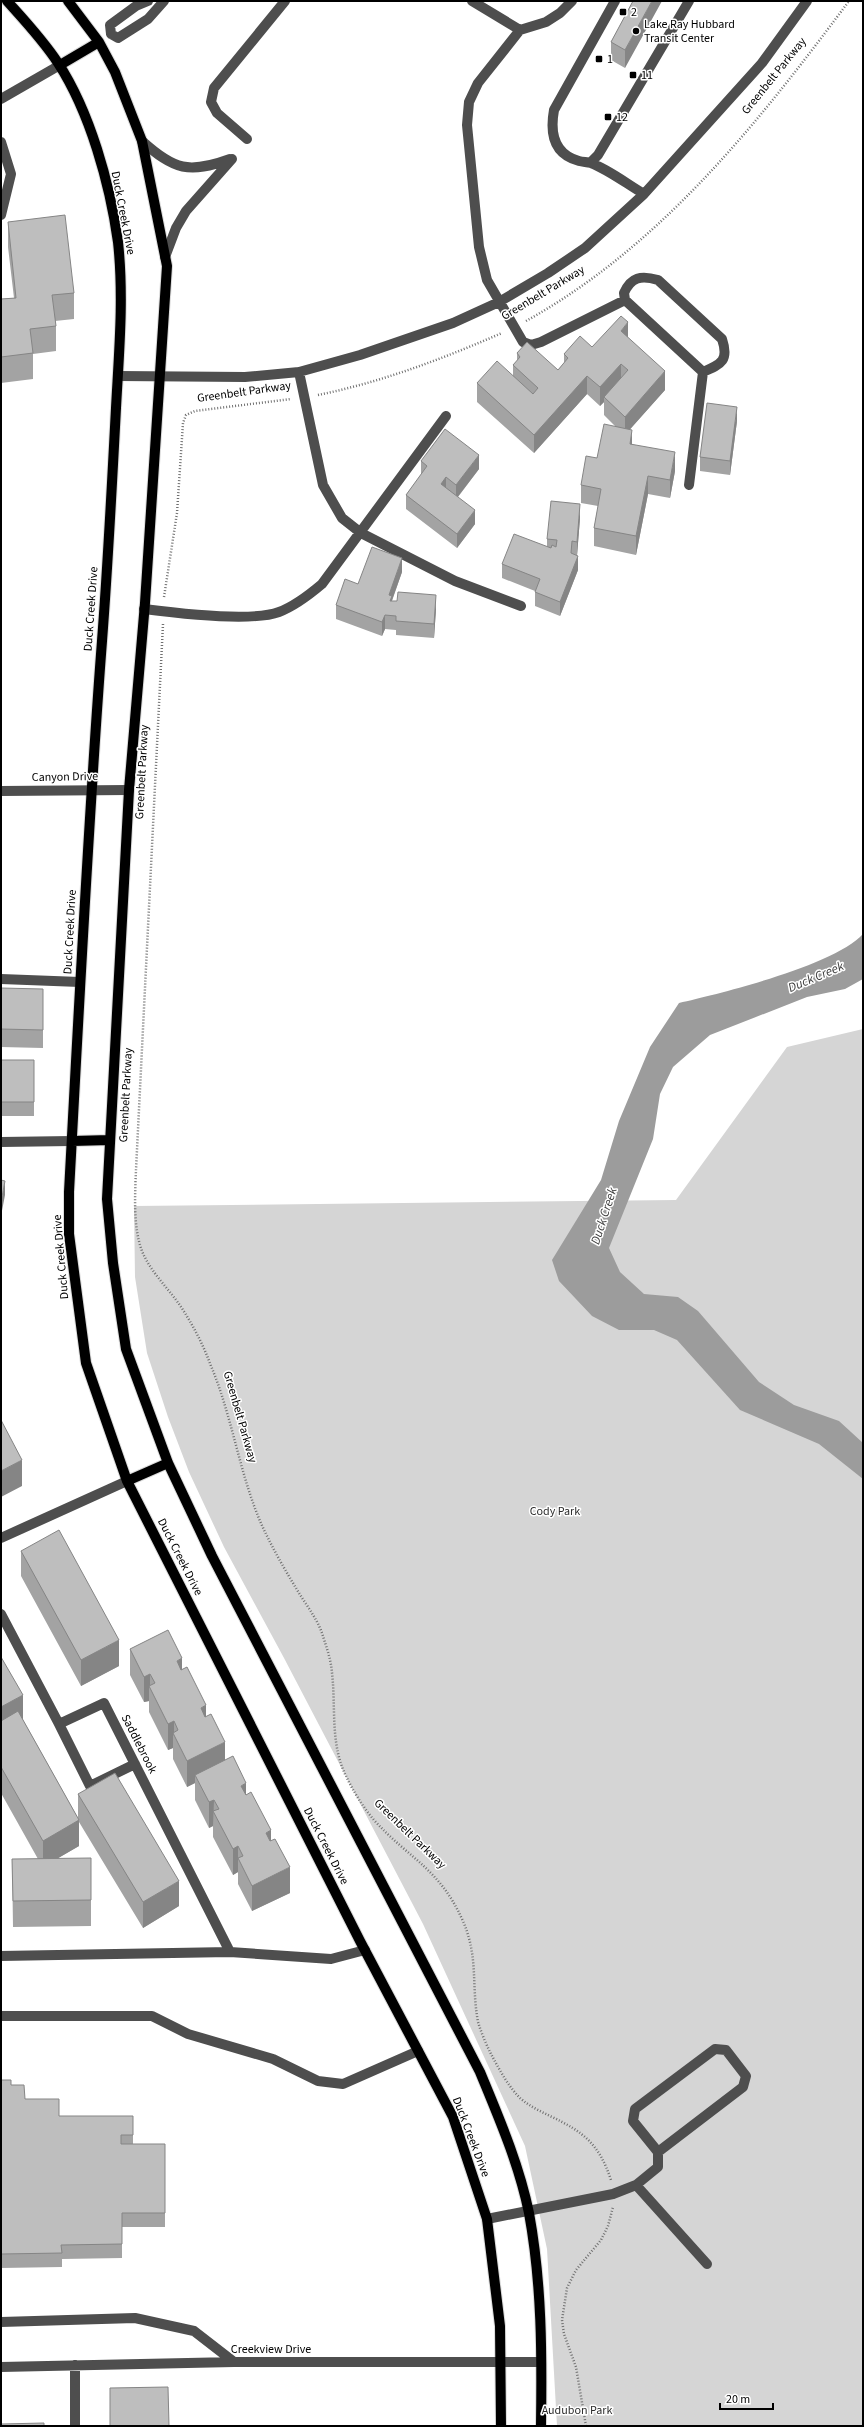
<svg xmlns="http://www.w3.org/2000/svg" width="864" height="2427" font-family="'Source Sans 3',sans-serif">
	<rect width="100%" height="100%" fill="#fff"/>
	<!-- green -->
	<path fill="#d5d5d5" d="M863,1029V2426H557L547,2249L525,2146L423,1924L284,1658L224,1547L189,1472L168,1417L147,1353L135,1277L134,1206L676,1200L787,1047Z"/>
	<!-- water -->
	<path fill="#9c9c9c" d="M863,934V979L845,989L807,997L710,1035L673,1067L660,1094L653,1139L609,1248L620,1272L644,1294L678,1297L698,1311L759,1382L794,1405L839,1421L863,1443V1479L819,1444L740,1410L677,1340L654,1330H619L592,1316L559,1281L552,1260L601,1180L619,1121L650,1047L679,1003C723,993 835,965 863,934Z"/>
	<g fill="none" stroke-linecap="round" stroke-linejoin="round">
		<!-- major casing -->
		<g stroke="#dbdbdb" stroke-width="12">
			<path id="major" d="M7,1C25,21 43,40 58,63C90,112 110,184 118,242C124,297 119,352 116,408C112,485 108,563 102,641C88,824 79,1008 69,1192V1234L86,1363L127,1481L360,1941L453,2117L487,2219L500,2326L501,2426
				M68,1L99,42L115,72L142,141L167,266L145,603L129,790L107,1199L113,1263L126,1349L168,1463L212,1556L480,2072C499,2118 519,2164 529,2213C542,2284 542,2354 541,2426
				M60,65L99,42
				M72,1141L110,1140
				M127,1481L168,1463"/>
		</g>
		<!-- path -->
		<path stroke="#707070" stroke-width="2.5" stroke-dasharray="1 2" stroke-linecap="butt" d="M526,321C661,246 758,123 849,1
			M318,395C382,382 442,359 502,333
			M164,597L177,513L183,423L186,415L195,411L291,399
			M163,624L136,1170C135,1196 133,1227 142,1251C150,1271 167,1287 179,1304C192,1323 203,1344 211,1366C232,1416 239,1471 260,1521C271,1546 285,1570 299,1593C307,1606 317,1619 322,1633C326,1646 331,1659 332,1673C336,1707 330,1744 346,1776C353,1791 363,1807 374,1820C408,1858 439,1868 462,1919C479,1956 471,1984 478,2022C481,2032 486,2044 491,2054C499,2069 508,2086 520,2098C529,2106 540,2111 550,2116C584,2132 599,2144 611,2180
			M586,2426L576,2367L564,2334L562,2320L567,2288L576,2270L601,2240L608,2226L613,2207"/>
		<!-- minor -->
		<path stroke="#4e4e4e" stroke-width="10" d="M472,1L520,30
			M572,1L560,13L546,22L520,30L478,83L469,102L467,125L479,247L487,280L523,342L531,345L541,342L625,300L703,372L689,485
			M615,1L554,110C550,132 553,154 579,161C583,162 587,162 591,163C609,170 627,184 644,194
			M111,34L118,38L148,19L164,1
			M111,34L110,25L136,6L148,1
			M1,99L60,65
			M247,139L217,113L211,102L214,88L285,1
			M142,141C174,170 189,174 230,159
			M1,142L11,174L1,215
			M590,163L598,155L689,1
			M165,257L176,228L186,211L232,159
			M625,300L624,293C631,277 641,275 658,280L722,339C729,360 722,364 703,372
			M299,372L323,485L342,518L361,533L455,581L521,606
			M118,376L245,377L299,372L360,355L453,323L499,302L548,273L585,248L644,194L762,63L807,1
			M144,609C175,613 252,622 279,612C295,606 309,595 322,584L446,416
			M1,791L129,790
			M1,979L80,982
			M1,1142L72,1141
			M1,1538L127,1481
			M1,1614L59,1724L104,1703L230,1952
			M59,1724L90,1786L135,1764
			M1,1956L230,1952L331,1959L365,1950
			M1,2016H152L188,2034L273,2059L318,2081L343,2084L418,2051
			M636,2185L707,2264
			M487,2219L613,2194L636,2185L658,2167V2152L633,2121L635,2109L715,2049L726,2050L746,2076L743,2087L658,2152
			M1,2322L135,2318L194,2331L234,2362
			M1,2367L234,2362H541
			M75,2426V2365"/>
		<!-- major -->
		<use href="#major" stroke="#000" stroke-width="10"/>
	</g>
	<!-- wall -->
	<path fill="#a3a3a3" d="M633,1L625,68L611,60V42Z
		M8,222L74,293V319L55,321L56,326V351L33,354V379L1,383V299L14,298L8,247Z
		M628,338L665,390L630,429L632,444L675,471L670,498L648,494L636,555L594,546V528L598,506L581,503V485L616,427L604,415V402L600,406L587,394L534,453L477,402V383L513,376V365L517,361V353L558,370L564,363V354Z
		M737,421L730,475L700,471V457Z
		M421,461L479,469L458,497L475,524L457,548L406,509V495L421,475Z
		M580,518L577,555L578,570L560,616L535,606V591L502,578V564L547,547V539Z
		M402,572L392,601L436,609L434,638L396,635V630L385,629L382,636L336,619V605L358,584Z
		M1,988L43,1008V1048L1,1047Z
		M1,1060H34V1116H1Z
		M21,1551L119,1666L81,1686L21,1576Z
		M130,1649L182,1669L206,1716L225,1760L246,1794L271,1841L290,1893L252,1911L238,1884V1872L233,1875L213,1837V1826L209,1828L195,1800V1783L187,1787L173,1759V1748L168,1750L149,1712V1701L144,1702L130,1675Z
		M1,1657L23,1720L78,1818V1794L179,1906L143,1928L79,1822V1846L58,1858L91,1900V1926L13,1927L12,1859H38L1,1793Z
		M1,2080L11,2085L25,2099L59,2116H133V2144H165V2227H122V2258L62,2259V2267L1,2268Z"/>
	<!-- shaded-wall -->
	<path fill="#858585" d="M652,1H662L625,68V50Z
		M628,322V341L621,331Z
		M621,364V382L604,397V402L600,406V387Z
		M665,371V390L625,435V417Z
		M587,376V394L534,453V435Z
		M737,407V421L730,475V461Z
		M632,430V448L630,444Z
		M675,452V471L670,498V480Z
		M479,455V469L456,499V485Z
		M648,476V494L636,555V536Z
		M446,477V491L441,484Z
		M580,504V518L577,556V542Z
		M475,510V524L457,548V534Z
		M578,556V570L560,616V602Z
		M402,558V572L392,600V610L389,595Z
		M436,595V609L434,638V624Z
		M385,615V629L382,636V622Z
		M5,1181V1195L1,1216V1202Z
		M22,1460V1486L1,1497V1471Z
		M119,1640V1666L81,1686V1660Z
		M182,1658V1683L177,1661Z
		M150,1674V1688L149,1686V1701L144,1702V1677Z
		M23,1695V1721L1,1733V1707Z
		M206,1705V1731L201,1708Z
		M174,1721V1736L173,1733V1748L168,1750V1724Z
		M225,1742V1767L195,1775V1783L187,1787V1761Z
		M246,1783V1809L241,1786Z
		M214,1800L213,1826L209,1828V1802Z
		M79,1820V1846L43,1867V1841Z
		M271,1830V1856L266,1833Z
		M238,1846V1872L233,1875V1849Z
		M290,1867V1893L252,1911V1886Z
		M179,1881V1906L143,1928V1902Z"/>
	<!-- building -->
	<path fill="#bebebe" stroke="#858585" d="M633,1H652L625,50L611,42Z
		M65,215L74,293L52,295L56,326L30,329L33,353L1,357V299L16,298L8,222Z
		M621,316L628,322L621,331L665,371L625,417L604,397L628,370L621,364L600,387L587,376L534,435L477,383L497,361L533,394L538,388L513,365L520,357L517,353L527,342L558,370L568,358L564,354L580,336L592,347Z
		M707,403L737,407L730,461L700,457Z
		M604,424L632,430L630,444L675,452L670,480L648,476L636,536L594,528L601,489L581,485L586,456L597,458Z
		M445,429L479,455L456,485L446,477L441,484L475,510L457,534L406,495L427,466L421,461Z
		M551,501L580,504L577,542L572,541L571,553L578,556L560,602L535,592L540,579L502,564L514,534L551,548L552,545L556,547L557,540L547,539Z
		M372,547L402,558L389,595L392,596L390,601H397L398,592L436,595L434,624L396,621V616L385,615L382,622L336,605L345,579L358,584Z
		M1,988L43,989V1030L1,1029Z
		M1,1060H34V1102H1Z
		M1,1180L5,1181L1,1202Z
		M1,1420L22,1460L1,1471Z
		M59,1530L119,1640L81,1660L21,1551Z
		M168,1630L182,1658L177,1661L181,1670L187,1667L206,1705L201,1708L205,1717L211,1714L225,1742L187,1761L173,1733L178,1730L174,1721L168,1724L149,1686L155,1683L150,1674L144,1677L130,1649Z
		M1,1657L23,1695L1,1707Z
		M18,1711L79,1820L43,1841L1,1767V1721Z
		M233,1756L246,1783L241,1786L246,1795L251,1792L271,1830L266,1833L270,1841L275,1839L290,1867L252,1886L238,1858L243,1856L238,1846L233,1849L213,1811L219,1809L214,1800L209,1802L195,1775Z
		M115,1773L179,1881L143,1902L78,1794Z
		M91,1858V1900L13,1901L12,1859Z
		M1,2080H11V2085H24L25,2099H59V2116H133V2135H121V2144H165V2213H122V2244L61,2245L62,2253L1,2254Z
		M168,2387L169,2426H110V2388Z
		M44,2423V2426H1V2424Z"/>
	<!-- markers -->
	<g fill="#000" stroke="#fff" stroke-width="1.5">
		<rect x="619" y="8" width="8" height="8" rx="2"/>
		<circle cx="636" cy="31" r="4"/>
		<rect x="595" y="55" width="8" height="8" rx="2"/>
		<rect x="629" y="71" width="8" height="8" rx="2"/>
		<rect x="604" y="113" width="8" height="8" rx="2"/>
	</g>
	<g text-anchor="middle" dominant-baseline="central" stroke-width="3" stroke-linejoin="round" paint-order="stroke">
		<!-- poi labels -->
		<g font-size="12" fill="#000" stroke="#fff" text-anchor="start">
			<text x="631" y="12">2</text>
			<text x="644" y="24">Lake Ray Hubbard<tspan x="644" dy="14">Transit Center</tspan></text>
			<text x="607" y="59">1</text>
			<text x="641" y="75">11</text>
			<text x="616" y="117">12</text>
		</g>
		<!-- street labels -->
		<g font-size="12" fill="#000" stroke="#fff">
			<text transform="translate(774 76) rotate(-51)">Greenbelt Parkway</text>
			<text transform="translate(123 213) rotate(79)">Duck Creek Drive</text>
			<text transform="translate(543 293) rotate(-31)">Greenbelt Parkway</text>
			<text transform="translate(244 392) rotate(-8)">Greenbelt Parkway</text>
			<text transform="translate(91 609) rotate(-86)">Duck Creek Drive</text>
			<text transform="translate(142 772) rotate(-87)">Greenbelt Parkway</text>
			<text transform="translate(65 777) rotate(-1)">Canyon Drive</text>
			<text transform="translate(70 932) rotate(-87)">Duck Creek Drive</text>
			<text transform="translate(126 1095) rotate(-87)">Greenbelt Parkway</text>
			<text transform="translate(61 1257) rotate(-95)">Duck Creek Drive</text>
			<text transform="translate(240 1417) rotate(74)">Greenbelt Parkway</text>
			<text transform="translate(180 1557) rotate(63)">Duck Creek Drive</text>
			<text transform="translate(139 1744) rotate(63)">Saddlebrook</text>
			<text transform="translate(410 1834) rotate(44)">Greenbelt Parkway</text>
			<text transform="translate(326 1846) rotate(63)">Duck Creek Drive</text>
			<text transform="translate(471 2137) rotate(69)">Duck Creek Drive</text>
			<text x="271" y="2349">Creekview Drive</text>
		</g>
		<!-- park labels -->
		<g font-size="12" fill="#2c2c2c" stroke="#fff">
			<text x="555" y="1511">Cody Park</text>
			<text x="577" y="2410">Audubon Park</text>
		</g>
		<!-- water labels -->
		<g font-size="13" font-style="italic" fill="#3d3d3d" stroke="#fff">
			<text transform="translate(816 977) rotate(-23)">Duck Creek</text>
			<text transform="translate(604 1216) rotate(-72)">Duck Creek</text>
		</g>
	</g>
	<!-- border -->
	<rect width="864" height="2427" fill="none" stroke="#000000" stroke-width="4"/>
	<!-- scale -->
	<path d="M720 2403v6h53v-6" fill="none" stroke="#000000" stroke-width="2"/>
	<text x="726" y="2403" font-size="12" fill="#000000" stroke="#ffffff" stroke-width="3" paint-order="stroke">20 m</text>
</svg>
